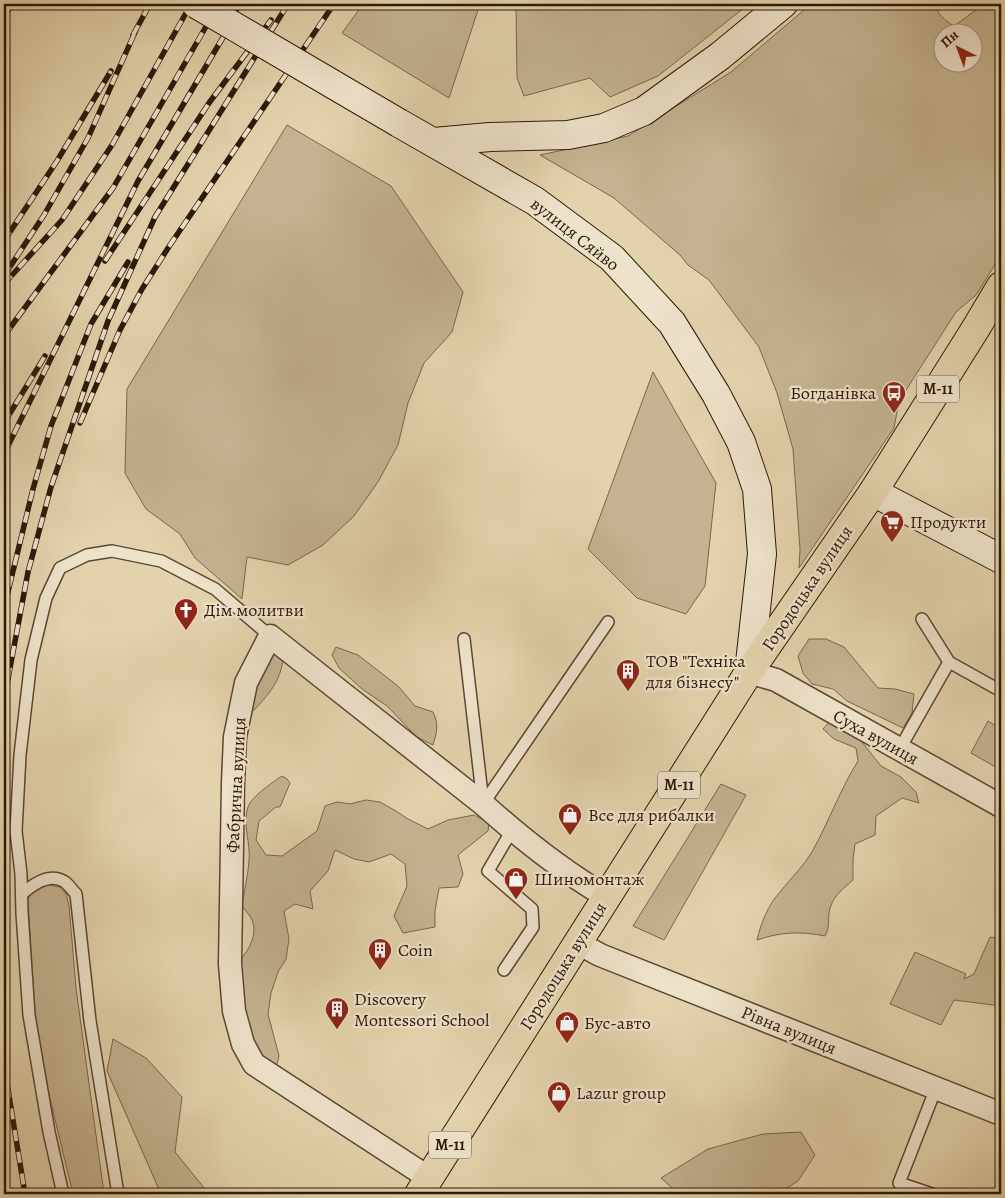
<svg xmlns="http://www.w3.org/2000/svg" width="1005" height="1198" font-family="Alegreya,serif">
	<rect width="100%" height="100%" fill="#e3d3ad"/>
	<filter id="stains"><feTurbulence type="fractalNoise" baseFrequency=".004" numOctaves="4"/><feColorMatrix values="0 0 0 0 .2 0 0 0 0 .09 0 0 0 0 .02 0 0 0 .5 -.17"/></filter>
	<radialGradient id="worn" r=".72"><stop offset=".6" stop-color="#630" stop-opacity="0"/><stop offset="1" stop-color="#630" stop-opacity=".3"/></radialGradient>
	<!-- green -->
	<path fill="#c4b391" stroke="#78664d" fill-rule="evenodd" d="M363,4H480L449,98L342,33Z
		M516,4H749L658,76L610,97L590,78L524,96L517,78Z
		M811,4H934C938,14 944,20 954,26L984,4H1001V255L976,295L956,312L899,401L894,428L799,568L800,549L793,449L777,393L759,347L709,280L688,265L680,255L614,198L540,155L628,136L731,72ZM942,32H972V62H942Z
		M287,125L391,186L463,292L452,332L424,363L408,403L398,445L378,482L354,516L323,545L288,565L247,557L242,599L195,558L180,534L146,509L125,473L127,389Z
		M653,372L716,483L705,586L686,614L637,598L588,549Z
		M809,639H826L844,647L878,688L895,689L914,694L912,713L903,728L847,701L833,689L812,684L803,673L798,656Z
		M336,647L358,655L398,686L415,706L433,712C439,724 437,732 433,745L417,737L387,706L362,689L339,668L332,655Z
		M283,649C285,678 268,696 249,715L258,657Z
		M830,721L850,727L881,766L901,777L916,792L919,803L902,798L876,816L875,835L855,844L853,859V880C844,888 834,895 830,908C827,919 831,925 825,936C801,931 780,932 757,940C761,923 768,905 780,892C791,878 804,866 813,850C829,821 840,790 858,761L856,748L834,739L823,729Z
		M988,721L1001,729V770L971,753Z
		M282,776L287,779L290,783L280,807H276L259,821L256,840L266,855L282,856L317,831L325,806L337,802L350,804L366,800L380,802L396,811L408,819L428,829L448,820L474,815L489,823L488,831L458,855L463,874L458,887L439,888L435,911V927L403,933L394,916L407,886L405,864L391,854L369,862L354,859L335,850L328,871L310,891L313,909L295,904L284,911L289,939L286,959L278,972L271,993L268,1014L279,1056L274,1076L247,1053L240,960C249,950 258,934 252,920C250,915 245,910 242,906C244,891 248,876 249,861C251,843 242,824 248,807C251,797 273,782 282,776Z
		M721,784L746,795L664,940L633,926Z
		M48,885L60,887L66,894L69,905L76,988L104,1194H73L45,1078L35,1015L28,900C31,889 37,887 48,885Z
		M990,937L1001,939V1006L954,1000L941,1025L890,1004L915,952L966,974L964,979L974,974Z
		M113,1039L146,1058L182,1097L175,1152L209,1194H161L107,1071Z
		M801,1132L815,1155L798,1181L777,1194H679L661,1178L708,1149L763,1134Z"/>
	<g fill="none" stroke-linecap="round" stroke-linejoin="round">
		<!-- service casing -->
		<g stroke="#5a4832" stroke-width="14">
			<path id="service" d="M464,639L483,803
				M949,662L1001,691
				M899,750L949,662L922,619
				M483,804L608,622
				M22,894C32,885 50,872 65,882C69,885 72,890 76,894L90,1021L118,1194
				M504,970L533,927L532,909L488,871L512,830
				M63,1194L49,1132L29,1015L22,913L21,874L16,831L20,755L31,660L46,598L60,568L87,555L112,551L161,561L215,589L270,636
				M932,1194L899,1183L936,1088"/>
		</g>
		<!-- minor casing -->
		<g stroke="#5a4832" stroke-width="25">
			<path id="minor" d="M749,672L776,680L1001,806
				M578,943L600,955L1001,1114
				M429,1178L254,1064L243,1044L234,1011L230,964L233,783L235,737L246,683L270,636L483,804C522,839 562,871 607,897"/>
		</g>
		<!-- secondary casing -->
		<g stroke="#2c1909" stroke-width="30">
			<path id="secondary" d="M399,123L535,201L612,258L672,323L716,394L741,442L757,489L762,554L749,672
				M434,142L490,137L568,135L604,128L644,111L720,56L783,4
				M873,492L1001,559"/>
		</g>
		<!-- primary casing -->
		<g stroke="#2c1909" stroke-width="30">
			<path id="primary" d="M419,1194L749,672L873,492L976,328L1001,286"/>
		</g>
		<!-- service -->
		<use href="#service" stroke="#ede2ca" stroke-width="11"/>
		<!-- minor -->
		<use href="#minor" stroke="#ede2ca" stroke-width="22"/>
		<!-- secondary -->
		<use href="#secondary" stroke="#ede2ca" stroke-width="28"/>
		<!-- primary -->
		<use href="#primary" stroke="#e3d3ad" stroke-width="28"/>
		<!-- rail casing -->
		<g stroke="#2c1909" stroke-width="5.5">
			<path id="rail" d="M4,18L12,4
				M133,35L150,4
				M4,241L57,161L111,71
				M105,261L209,103L271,20
				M4,276L44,215L88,138L136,30
				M4,284L62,220L112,145L191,4
				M4,336L113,188L219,4
				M4,423L45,356
				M80,423L120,330L142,289L170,245L334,4
				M4,454L138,181L225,34L239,4
				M4,608L33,489L51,426L91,324L128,262
				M4,700L28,572L51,487L108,321L155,217L288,4
				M4,1065L25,1194"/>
		</g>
		<!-- rail -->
		<use href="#rail" stroke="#ede2ca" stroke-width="4" stroke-dasharray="11" stroke-linecap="butt"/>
		<!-- secondary-bridge casing -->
		<g stroke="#2c1909" stroke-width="30" stroke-linecap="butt">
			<path id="secondary-bridge" d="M196,4L399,123"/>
		</g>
		<!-- secondary-bridge -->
		<use href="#secondary-bridge" stroke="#ede2ca" stroke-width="28"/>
	</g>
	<!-- icons -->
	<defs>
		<g id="bus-pin" transform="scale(1.25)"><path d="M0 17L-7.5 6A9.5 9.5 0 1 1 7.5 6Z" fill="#8f2418" stroke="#ede2ca"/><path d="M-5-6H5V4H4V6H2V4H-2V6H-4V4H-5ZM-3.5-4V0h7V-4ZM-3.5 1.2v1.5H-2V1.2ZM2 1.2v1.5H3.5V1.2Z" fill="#fff"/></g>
		<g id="supermarket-pin" transform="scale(1.25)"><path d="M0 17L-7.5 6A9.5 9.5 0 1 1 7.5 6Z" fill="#8f2418" stroke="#ede2ca"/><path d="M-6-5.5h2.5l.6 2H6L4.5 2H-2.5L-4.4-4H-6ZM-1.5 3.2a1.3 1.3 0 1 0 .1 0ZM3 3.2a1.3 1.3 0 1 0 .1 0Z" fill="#fff"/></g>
		<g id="church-pin" transform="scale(1.25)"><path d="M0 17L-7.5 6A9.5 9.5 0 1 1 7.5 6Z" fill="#8f2418" stroke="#ede2ca"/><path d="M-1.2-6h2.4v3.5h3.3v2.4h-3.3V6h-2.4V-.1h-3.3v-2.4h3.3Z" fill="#fff"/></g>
		<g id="building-pin" transform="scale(1.25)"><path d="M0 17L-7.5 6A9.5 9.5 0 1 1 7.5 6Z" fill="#8f2418" stroke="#ede2ca"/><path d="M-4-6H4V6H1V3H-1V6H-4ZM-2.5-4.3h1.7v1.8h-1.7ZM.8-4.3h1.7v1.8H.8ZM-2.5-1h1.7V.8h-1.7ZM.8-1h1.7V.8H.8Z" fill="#fff"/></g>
		<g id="shop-pin" transform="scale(1.25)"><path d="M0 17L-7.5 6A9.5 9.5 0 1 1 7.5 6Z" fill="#8f2418" stroke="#ede2ca"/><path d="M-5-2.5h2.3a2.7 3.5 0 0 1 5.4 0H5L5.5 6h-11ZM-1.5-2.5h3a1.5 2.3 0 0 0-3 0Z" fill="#fff"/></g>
	</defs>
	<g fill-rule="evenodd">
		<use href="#bus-pin" x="894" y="393"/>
		<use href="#supermarket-pin" x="892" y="522"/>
		<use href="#church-pin" x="186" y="610"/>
		<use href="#building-pin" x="628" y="671"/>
		<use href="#shop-pin" x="570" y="815"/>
		<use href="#shop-pin" x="516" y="879"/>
		<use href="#building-pin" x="380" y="950"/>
		<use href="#building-pin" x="337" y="1009"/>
		<use href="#shop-pin" x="567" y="1023"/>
		<use href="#shop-pin" x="559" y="1093"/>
	</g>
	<g text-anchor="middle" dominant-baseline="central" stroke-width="4.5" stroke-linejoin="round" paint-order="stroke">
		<!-- shield labels -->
		<g fill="#ede2ca" stroke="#665543" stroke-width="1">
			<rect x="917" y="375.5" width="42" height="27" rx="4"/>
			<rect x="658" y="771.5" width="42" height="27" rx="4"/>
			<rect x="429" y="1131.5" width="42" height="27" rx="4"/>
		</g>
		<g font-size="16" font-weight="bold" fill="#2c1909">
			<text x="938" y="389">М-11</text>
			<text x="679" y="785">М-11</text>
			<text x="450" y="1145">М-11</text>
		</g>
		<!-- street labels -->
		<g font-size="18" fill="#2c1909" stroke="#ede2ca">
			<text transform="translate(575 234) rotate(38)">вулиця Сяйво</text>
			<text transform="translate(807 588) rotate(-56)">Городоцька вулиця</text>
			<text transform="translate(876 737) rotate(29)">Суха вулиця</text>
			<text transform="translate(236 785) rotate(-87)">Фабрична вулиця</text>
			<text transform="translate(563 966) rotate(-58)">Городоцька вулиця</text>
			<text transform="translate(789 1030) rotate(22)">Рівна вулиця</text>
		</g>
		<!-- poi labels -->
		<g font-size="18" fill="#2c1909" stroke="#ede2ca" text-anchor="start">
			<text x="876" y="393" text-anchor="end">Богданівка</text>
			<text x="910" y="522">Продукти</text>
			<text x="204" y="610">Дім молитви</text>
			<text x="646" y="661">ТОВ "Техніка<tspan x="646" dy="21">для бізнесу"</tspan></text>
			<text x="588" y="815">Все для рибалки</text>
			<text x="534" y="879">Шиномонтаж</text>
			<text x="398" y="950">Coin</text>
			<text x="354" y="999">Discovery<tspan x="354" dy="21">Montessori School</tspan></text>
			<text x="584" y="1023">Бус-авто</text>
			<text x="576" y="1093">Lazur group</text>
		</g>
	</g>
	<!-- margin -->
	<rect width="1005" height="1198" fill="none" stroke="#e3d3ad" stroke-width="20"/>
	<rect x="5" y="5" width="995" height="1188" fill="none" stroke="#2c1909" stroke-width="2.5"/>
	<rect x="10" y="10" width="985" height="1178" fill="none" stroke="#2c1909"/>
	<!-- north arrow -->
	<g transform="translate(958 48) rotate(318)"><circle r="24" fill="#ede2ca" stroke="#a0927d"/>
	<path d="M0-4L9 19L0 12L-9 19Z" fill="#8f2418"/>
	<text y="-8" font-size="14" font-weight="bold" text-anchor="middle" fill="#2c1909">Пн</text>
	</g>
	<rect width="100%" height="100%" filter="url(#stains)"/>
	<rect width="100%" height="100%" fill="url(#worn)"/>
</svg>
